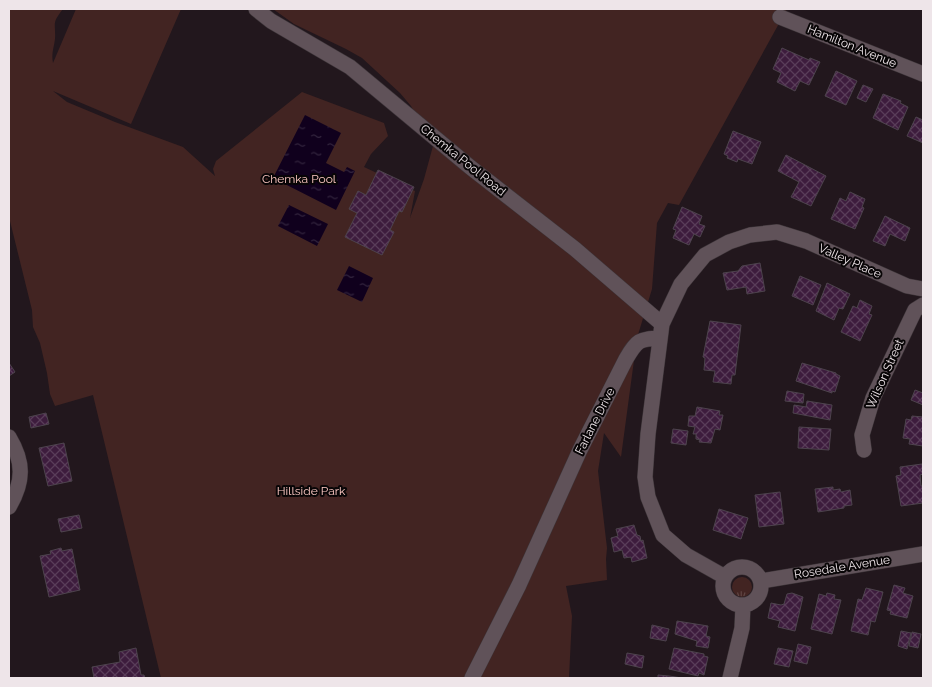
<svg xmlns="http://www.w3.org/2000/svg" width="932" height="687" font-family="Raleway,sans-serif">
	<defs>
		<pattern id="grass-tufts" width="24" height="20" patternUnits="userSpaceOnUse" patternTransform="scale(1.25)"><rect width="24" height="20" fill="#422422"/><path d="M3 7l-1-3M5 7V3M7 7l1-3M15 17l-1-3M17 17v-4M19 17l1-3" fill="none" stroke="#5e4442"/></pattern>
		<pattern id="water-ripples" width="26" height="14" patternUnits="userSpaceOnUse" patternTransform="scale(1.25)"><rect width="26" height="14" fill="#10001d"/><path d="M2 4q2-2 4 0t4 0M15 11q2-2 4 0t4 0" fill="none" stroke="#33253e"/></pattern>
		<pattern id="building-cross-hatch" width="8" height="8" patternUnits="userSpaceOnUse" patternTransform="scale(1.25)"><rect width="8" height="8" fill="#3d1c3d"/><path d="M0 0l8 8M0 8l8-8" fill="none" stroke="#593d59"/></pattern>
	</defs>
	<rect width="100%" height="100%" fill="#22171d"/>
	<!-- grass -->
	<path fill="url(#grass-tufts)" d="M732 587a10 10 0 1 1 20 0a10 10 0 1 1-20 0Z"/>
	<!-- park -->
	<path fill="#422422" d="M9,9H63C51,24 56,23 55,39C54,48 51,53 53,63L76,9H181L131,124L53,91L67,102L115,122L183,147L215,176L213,169L216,161L302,92L384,123L388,136L371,154L364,167L415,191L410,218L424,179L433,146L411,106L400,93L362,58L346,49L294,24L273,9H787L679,205L668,203L657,223L652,289L637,338L621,457L604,433L598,471L607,548L606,559L607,580L566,586L572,616L569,678H161L93,395L55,406L50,394L47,373L40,343L33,327L32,310L9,217Z"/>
	<!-- water -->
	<path fill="url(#water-ripples)" d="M305,115L341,133L326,163L344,172L347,167L355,171L336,210L273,178Z
		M289,205L328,224L317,246L278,226Z
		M349,266L373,278L362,302L337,290Z"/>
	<!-- building -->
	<path fill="url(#building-cross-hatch)" stroke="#4d434d" d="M782,48L809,60L810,58L820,62L809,85L800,81L795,91L777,82L781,73L773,69Z
		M836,71L857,81L846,105L825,96Z
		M863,85L873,89L866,102L857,98Z
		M883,94L901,101L900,103L908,107L898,130L873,118Z
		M916,117L923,120V143L907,136Z
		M733,131L761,142L752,164L738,159L737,162L727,158L728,156L724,154Z
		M786,155L826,176L811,206L791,197L799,182L778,171Z
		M378,170L414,187L402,212L399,211L390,230L394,232L382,255L345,237L357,213L349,209L358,191L366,195Z
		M850,192L865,199L862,207L864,208L855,229L831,219L840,198L846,201Z
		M682,207L702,216L699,224L705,226L700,237L694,234L689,245L673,238L676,230L673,229Z
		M885,216L910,228L905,241L890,234L885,246L873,241Z
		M760,263L765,291L747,294L746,287L727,290L723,273L738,271L742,266Z
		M800,276L821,285L813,305L792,296Z
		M827,283L850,294L843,309L839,308L834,320L816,311Z
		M860,300L872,306L869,314L872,315L860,341L841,332L853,306L857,308Z
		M710,321L741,325L735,375H732L731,384L713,382L715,371L704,370L705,358L703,357Z
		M9,363L15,372L9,376Z
		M802,363L836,373V374L840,376L835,392L832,391V393L796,381Z
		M915,390L923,393V405L911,400Z
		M787,391L804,394L803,403L785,401Z
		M807,401L832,405L830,420L793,413L794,405L806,407Z
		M697,407L720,411L719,415H723L720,430L715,429L711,443L699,442L700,440L696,439V434H693L695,427L688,426L689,416H695Z
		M46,413L49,424L31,428L29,417Z
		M912,416L923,417V446L909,444L910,439L903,438L906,419L911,420Z
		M799,427L831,429L829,450L798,448Z
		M673,429L688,431L686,445L671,443Z
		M64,443L72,481L48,486L39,448Z
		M922,464L923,474L920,475L921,486H923V503L901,506L896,476L901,475L900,467Z
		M833,487V490L840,489L841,492L850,490L852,505L844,506V508L818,512L815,489Z
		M780,492L784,524L759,527L755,495Z
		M719,509L748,518L741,539L713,530Z
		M79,515L82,528L61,532L58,519Z
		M634,525L637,535L640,536L641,541L643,540L647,558L632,562L631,557L624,558L622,550L614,552L611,538L618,536L616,529Z
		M61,548L62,551L72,549L80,590L49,597L40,556L51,554L50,551Z
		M894,585L905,588L903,593L913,596L907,618L890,614L891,611L887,610Z
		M866,588L883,592L875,622L871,621L868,635L851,631L858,599L862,600Z
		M792,593L803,597L795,631L778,627L780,621L768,618L771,603L781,605L784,604L787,594Z
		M827,593L835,595L834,599L841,600L832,634L811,629L819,594L826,596Z
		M677,621L708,626L706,636L710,637L708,648L696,646L697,641L675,634Z
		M652,625L669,629L666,641L650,638Z
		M901,631L911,633L907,649L898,646Z
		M912,632L921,634L918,648L909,646Z
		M798,644L811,647L807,664L794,661Z
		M136,648L141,675H144L145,678H94L92,667L120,662L119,652Z
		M674,648L704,654V656L708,657L704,675L699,673L698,676L669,669Z
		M778,648L793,651L789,667L774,664Z
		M627,653L644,656L642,668L625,664Z
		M658,675L669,676L682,678H658Z"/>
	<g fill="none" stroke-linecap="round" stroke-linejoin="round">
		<!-- street casing -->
		<g stroke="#3d3539" stroke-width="16">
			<path id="street" d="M256,9L271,21L350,67L470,167L575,249L662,324
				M780,17L923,74
				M9,437C24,462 24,481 9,507
				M864,450L862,435L873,398L915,310L923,305
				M723 586a19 19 0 1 1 38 0a19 19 0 1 1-38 0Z
				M725,577L686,555L663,535L648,497L645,477L648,434L662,324L681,284L705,255L729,242L750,235L777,232L806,241L907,286L923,289
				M761,581L923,554
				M472,678L519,585L580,450L626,359C637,340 639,339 660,338
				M730,678L742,628L743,605"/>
		</g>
		<!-- street -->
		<use href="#street" stroke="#605259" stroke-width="15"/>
	</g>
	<g text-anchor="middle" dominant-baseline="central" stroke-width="4" stroke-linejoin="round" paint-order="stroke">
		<!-- street labels -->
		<g font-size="12" fill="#eee5e9" stroke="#080506">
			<text transform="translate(852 46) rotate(22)">Hamilton Avenue</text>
			<text transform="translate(463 160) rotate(39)">Chemka Pool Road</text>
			<text transform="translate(850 261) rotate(24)">Valley Place</text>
			<text transform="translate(885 374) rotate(-66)">Wilson Street</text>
			<text transform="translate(595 421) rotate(-63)">Farlane Drive</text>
			<text transform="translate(842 567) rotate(-9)">Rosedale Avenue</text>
		</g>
		<!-- park labels -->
		<g font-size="12" fill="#fdc9c4" stroke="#080506">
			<text x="299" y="179">Chemka Pool</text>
			<text x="311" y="491">Hillside Park</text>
		</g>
	</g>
	<!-- border -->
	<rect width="932" height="687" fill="none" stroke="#eee5e9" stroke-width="20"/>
</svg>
